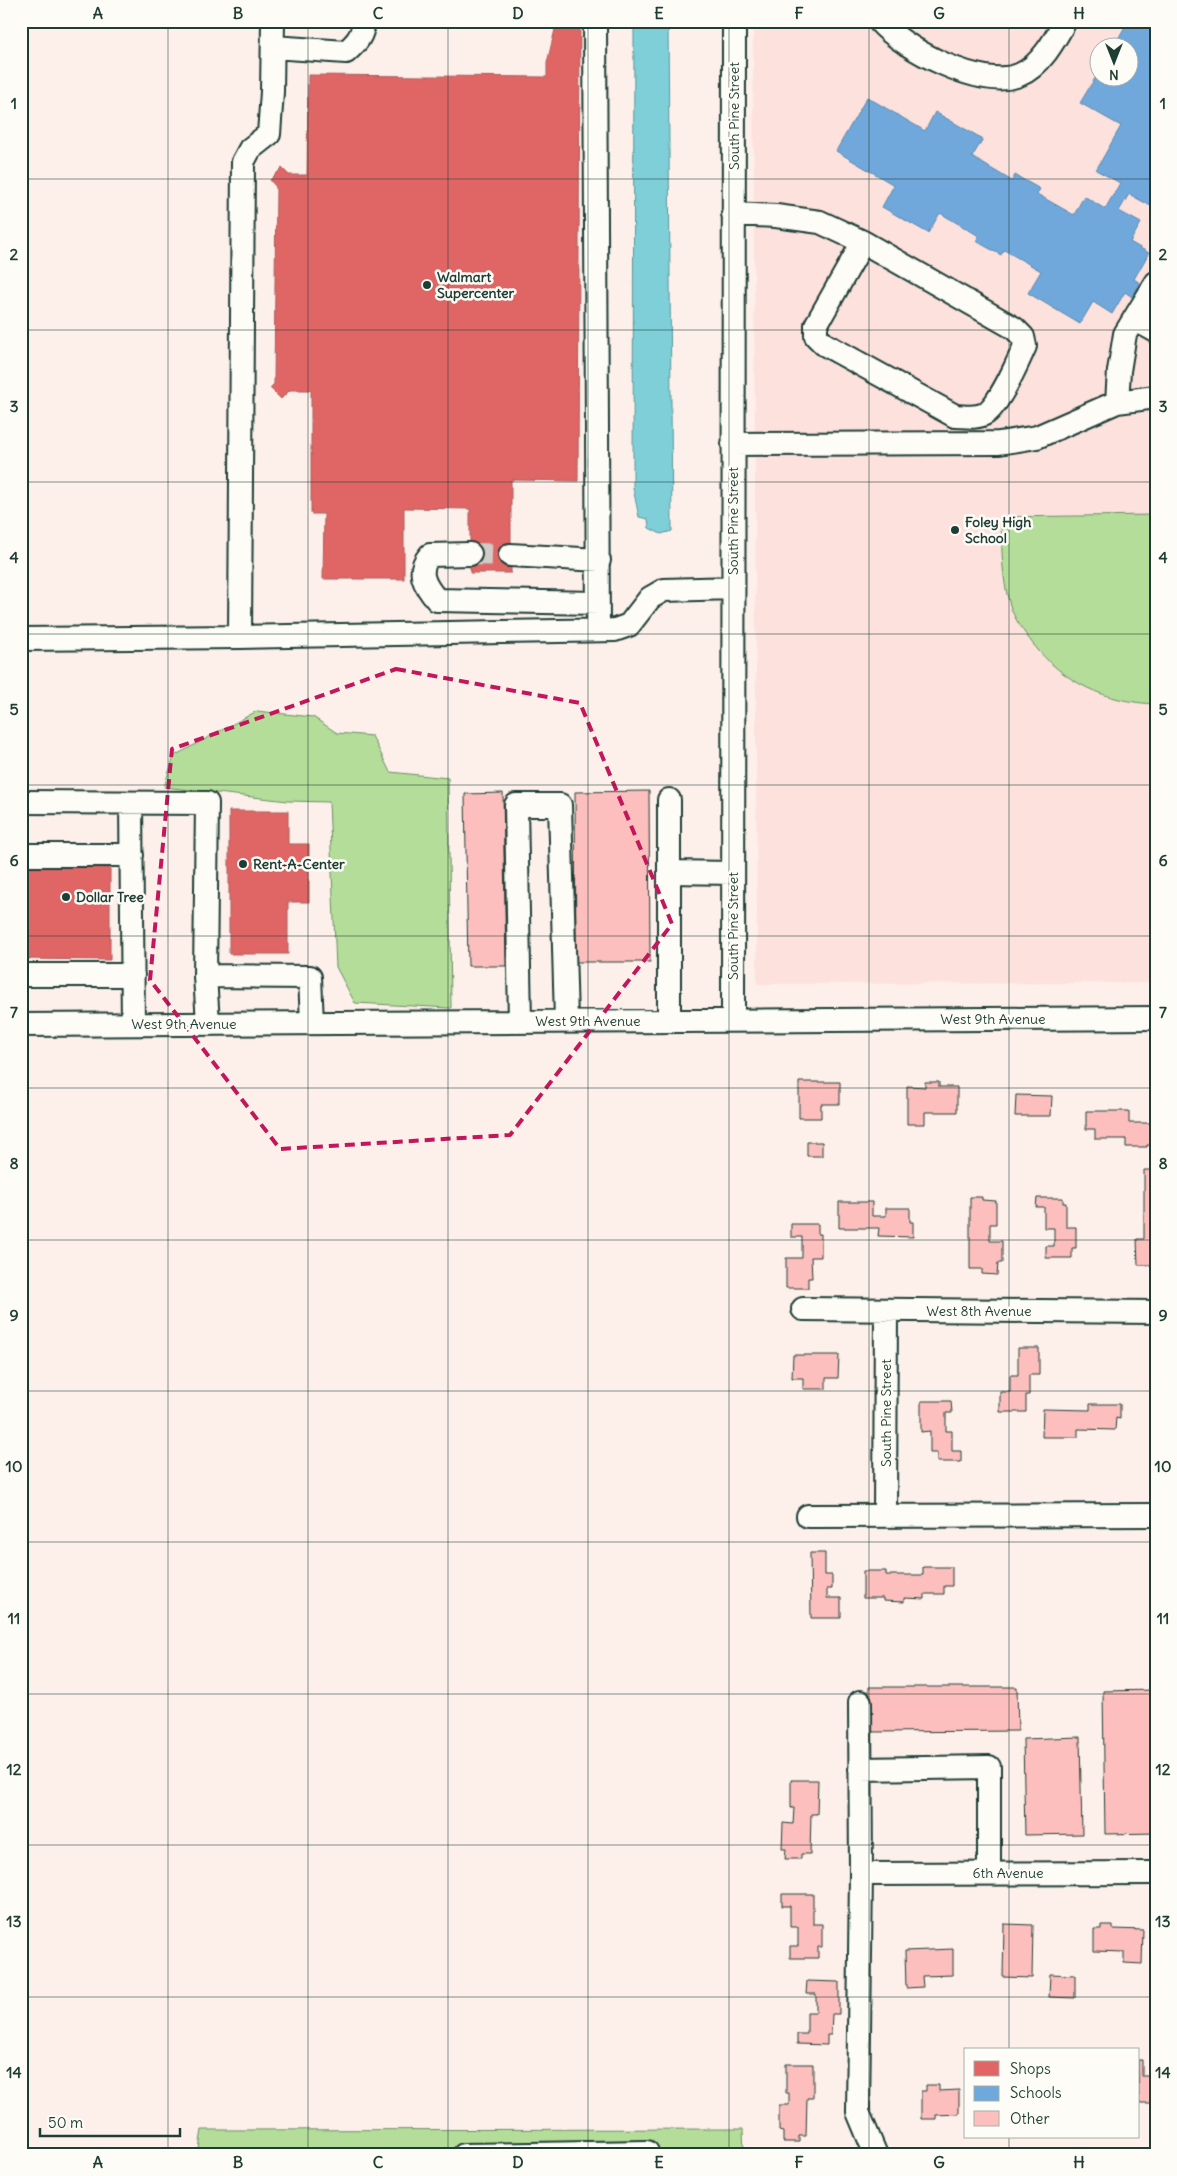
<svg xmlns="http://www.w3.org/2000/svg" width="1177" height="2176" font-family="Delius,sans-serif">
	<rect width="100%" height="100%" fill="#fdf0eb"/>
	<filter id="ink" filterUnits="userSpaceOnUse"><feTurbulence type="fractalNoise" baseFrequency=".02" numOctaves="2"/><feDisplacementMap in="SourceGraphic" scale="10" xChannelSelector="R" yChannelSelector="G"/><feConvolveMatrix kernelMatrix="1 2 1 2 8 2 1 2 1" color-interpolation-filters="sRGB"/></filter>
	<g filter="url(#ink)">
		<!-- built -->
		<path fill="#fde1dd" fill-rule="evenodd" d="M753,21H1156V983L757,984ZM1100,48H1130V78H1100Z"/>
		<!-- green -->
		<path fill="#b4dd99" stroke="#6a8d66" d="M1156,515V704C1106,702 1064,683 1033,644C1024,632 1014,619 1010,605C1001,577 1002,546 1001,517Z
			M257,711L313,717L337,733L372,736L390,772L448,778L451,1008L355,1003L336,967L329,802L288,801L164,787L174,756Z
			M743,2129L744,2155H198L202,2130Z"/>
		<!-- water -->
		<path fill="#7fcfd9" stroke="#599597" d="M634,21H668L672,531L661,534L649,528L648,519L639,517L633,488Z"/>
		<!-- shops -->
		<path fill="#e06666" stroke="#a65a57" d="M557,21H580L578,481L511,480V573H470V509L404,508V579H323L324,514H311V390H290L281,399L270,388L274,384L276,187L270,180L282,168L289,175H307L308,75L547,77V63Z
			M229,811H288V844H309V902H288V954H229Z
			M21,863H110V960L21,959Z"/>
		<!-- schools -->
		<path fill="#6fa8dc" stroke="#5788aa" d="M1128,21H1156V209L1129,194L1119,211L1141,223L1130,242L1149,253L1134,279L1140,283L1132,297L1125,292L1112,314L1093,302L1080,324L1028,293L1041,271L1004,250L1001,255L976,241L979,236L940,213L928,233L882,207L894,185L836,151L867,97L925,131L935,112L983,139L972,157L1012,181L1015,175L1040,189L1037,194L1074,215L1084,196L1105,209L1120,183L1096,170L1121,126L1080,103L1100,70V78H1130V48H1113Z"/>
		<!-- building -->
		<path fill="#fcbfbd" stroke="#1f3d34" d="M649,791L650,962H576L575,792Z
			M503,793L506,966H468L465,794Z
			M799,1082H840V1104H821V1118H799Z
			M925,1082H939V1087H957V1112H925V1124H907V1086L925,1087Z
			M1016,1095L1052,1096L1051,1116H1015Z
			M1086,1111H1129V1123H1156V1145H1147V1147H1126V1139H1095V1129H1086Z
			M807,1142H822V1156H807Z
			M1144,1170H1156V1260H1152V1265H1138L1137,1239H1144Z
			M970,1197H982V1200L996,1201V1224H990V1241H1002V1263H998L997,1275L982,1274V1269H970Z
			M1037,1198H1063V1203H1066V1227H1076V1248H1072V1258H1046V1246H1054V1228H1044V1207H1036Z
			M839,1202H872V1216H886V1208H910V1222H913V1237L878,1236L879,1228H839Z
			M791,1224H818V1234H821V1257H811L812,1278H808V1288H786V1258H802V1237H791Z
			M1018,1348H1039V1375H1029V1395H1026V1412H1000V1392H1010V1375H1018Z
			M793,1355H839L838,1378H826V1389H803V1378H792Z
			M921,1401H951L952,1413H946V1431H952V1451H961V1462H937V1453H930V1431L921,1432Z
			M1090,1404H1120V1419L1116,1418L1115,1430L1078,1429V1437H1042L1043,1409L1090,1410Z
			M810,1553H825V1575H832V1589H827V1598H841V1618H811Z
			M923,1567H952V1586H944V1594H925V1599L904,1598V1602L883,1601V1598H863V1571H886V1575H923Z
			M869,1687H1017L1018,1731L869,1732Z
			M1156,1690V1833L1105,1834L1103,1691Z
			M1080,1737L1082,1834L1025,1835L1023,1739Z
			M791,1780H818L817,1814H811L810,1854H801V1859H785L786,1849H782L783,1823L793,1824L794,1808H791Z
			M782,1894H813V1924H822V1947H818V1958H790V1946H798V1927H790V1906H782Z
			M1004,1924L1033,1925L1032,1978L1003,1977Z
			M1101,1925H1113V1929L1143,1930L1142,1964L1124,1963V1952L1094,1951V1929H1101Z
			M953,1949V1975L922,1976L923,1987L906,1988L905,1951Z
			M1050,1974L1075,1975V1998L1049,1997Z
			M807,1981L839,1982V2014H832L831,2035H827V2045L797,2044V2034H807V2012H816V1994H806Z
			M1138,2060H1142V2076H1156V2103H1139Z
			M786,2064H813V2098H807L806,2136H799V2142H783V2132L779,2131V2105H789V2093H786Z
			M926,2085H939V2091L959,2090V2114L936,2115V2119H921V2091H926Z"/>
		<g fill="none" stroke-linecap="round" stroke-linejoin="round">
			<!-- minor-tunnel -->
			<path stroke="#d1ccc6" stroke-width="22" stroke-dasharray="22 11" stroke-linecap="butt" d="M470,554L510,555"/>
			<!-- minor casing -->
			<g stroke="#1f3d34" stroke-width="26">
				<path id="minor" d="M595,21L598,630
					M879,21C903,49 982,90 1019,75C1040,67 1055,40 1065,21
					M273,47L346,52C356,43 364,35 363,21
					M733,214L776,216L820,222L863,242L1014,328L1023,337L1025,346C1018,362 999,404 986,413C977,419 965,416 955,416L824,344L816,336V325L863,242
					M1134,319L1156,331
					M1117,402L1119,371L1125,334L1156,283
					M733,444L999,443L1037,437L1117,402L1156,397
					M470,554L430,555C416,571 424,585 437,600L598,603
					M510,555L599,560
					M240,637L615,630L629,625L650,598L664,590L733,588
					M21,639L240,637L243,162L250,149L269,134L272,92L273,21
					M669,800V872
					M21,802L207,803L205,976L208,1023
					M131,803L133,1024
					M21,855H132
					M21,975H133
					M205,976L310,977L312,1023
					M733,1020L734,21
					M669,1021V872L733,873
					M520,1022L516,805H560L566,1020
					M21,1025L1156,1018
					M803,1309L1156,1312
					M885,1515L886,1311
					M808,1516L1156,1515
					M860,1702L861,1874L858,2112L876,2155
					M860,1769L989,1767V1873
					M861,1874L1156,1873
					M464,2155L647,2152"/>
			</g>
			<!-- minor -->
			<use href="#minor" stroke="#fdfcf7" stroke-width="22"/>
		</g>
	</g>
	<!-- marked area -->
	<path fill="none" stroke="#c2185b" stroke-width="4" stroke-dasharray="10 6" stroke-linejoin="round" d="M396,669L580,703L672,924L510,1135L280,1149L150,980L172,749Z"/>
	<!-- grid -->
	<path fill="none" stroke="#1f3d34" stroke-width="1" stroke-opacity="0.55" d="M168,21V2155M308,21V2155M448,21V2155M588,21V2155M729,21V2155M869,21V2155M1009,21V2050M21,179H1156M21,330H1156M21,482H1156M21,634H1156M21,785H1156M21,936H1156M21,1088H1156M21,1240H1156M21,1391H1156M21,1542H1156M21,1694H1156M21,1845H1156M21,1997H1156M1009,2137V2155"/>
	<!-- markers -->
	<g fill="#1f3d34" stroke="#fdfcf7" stroke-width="2">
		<circle cx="427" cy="285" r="5"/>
		<circle cx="955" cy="530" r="5"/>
		<circle cx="243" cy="864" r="5"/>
		<circle cx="66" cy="897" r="5"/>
	</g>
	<g text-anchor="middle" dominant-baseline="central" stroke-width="5" stroke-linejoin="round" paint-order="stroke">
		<!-- street labels -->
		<g font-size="14" fill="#1f3d34" stroke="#fdfcf7">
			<text transform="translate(734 116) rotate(-90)">South Pine Street</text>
			<text transform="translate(733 521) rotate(-90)">South Pine Street</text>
			<text transform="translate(733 926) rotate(-90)">South Pine Street</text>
			<text x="993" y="1019">West 9th Avenue</text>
			<text x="588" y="1021">West 9th Avenue</text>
			<text x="184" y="1024">West 9th Avenue</text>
			<text x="979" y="1311">West 8th Avenue</text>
			<text transform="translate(886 1413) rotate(-90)">South Pine Street</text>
			<text x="1008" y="1873">6th Avenue</text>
		</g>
		<!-- poi labels -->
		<g font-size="14" font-weight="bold" fill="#1f3d34" stroke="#fdfcf7" text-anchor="start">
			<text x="437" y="277">Walmart<tspan x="437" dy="16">Supercenter</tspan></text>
			<text x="965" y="522">Foley High<tspan x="965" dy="16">School</tspan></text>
			<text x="253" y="864">Rent-A-Center</text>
			<text x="76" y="897">Dollar Tree</text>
		</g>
	</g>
	<!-- margin -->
	<rect width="1177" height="2176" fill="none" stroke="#fdfcf7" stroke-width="55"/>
	<!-- legend -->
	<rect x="964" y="2048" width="175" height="90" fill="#fdfcf7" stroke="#a4b0a9"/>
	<rect x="974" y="2061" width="25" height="15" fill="#e06666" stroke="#a4b0a9"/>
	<text x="1010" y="2074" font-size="15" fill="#1f3d34">Shops</text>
	<rect x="974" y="2086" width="25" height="15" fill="#6fa8dc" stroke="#a4b0a9"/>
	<text x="1010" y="2098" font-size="15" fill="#1f3d34">Schools</text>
	<rect x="974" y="2111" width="25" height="15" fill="#fcbfbd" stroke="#a4b0a9"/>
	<text x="1010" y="2124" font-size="15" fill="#1f3d34">Other</text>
	<!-- north arrow -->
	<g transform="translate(1114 62) rotate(180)"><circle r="24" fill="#fdfcf7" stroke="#a4b0a9"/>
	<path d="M0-4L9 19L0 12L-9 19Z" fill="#1f3d34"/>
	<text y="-8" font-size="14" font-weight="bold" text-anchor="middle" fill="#1f3d34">N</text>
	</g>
	<!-- scale -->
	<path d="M40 2128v8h140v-8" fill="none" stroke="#1f3d34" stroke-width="2.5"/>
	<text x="48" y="2128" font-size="15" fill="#1f3d34" stroke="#fdfcf7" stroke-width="4" paint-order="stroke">50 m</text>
	<rect x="28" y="28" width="1122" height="2120" fill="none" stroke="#1f3d34" stroke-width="2"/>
	<g font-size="16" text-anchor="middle" font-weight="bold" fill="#1f3d34">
		<text x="98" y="19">A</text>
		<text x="238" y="19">B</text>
		<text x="378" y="19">C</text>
		<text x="518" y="19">D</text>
		<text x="659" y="19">E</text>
		<text x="799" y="19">F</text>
		<text x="939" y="19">G</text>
		<text x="1079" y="19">H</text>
		<text x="14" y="109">1</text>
		<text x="1163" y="109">1</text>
		<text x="14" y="260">2</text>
		<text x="1163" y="260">2</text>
		<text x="14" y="412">3</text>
		<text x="1163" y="412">3</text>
		<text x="14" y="563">4</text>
		<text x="1163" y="563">4</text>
		<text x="14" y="715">5</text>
		<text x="1163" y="715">5</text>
		<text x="14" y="866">6</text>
		<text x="1163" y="866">6</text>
		<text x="14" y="1018">7</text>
		<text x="1163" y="1018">7</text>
		<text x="14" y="1169">8</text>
		<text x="1163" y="1169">8</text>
		<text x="14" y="1321">9</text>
		<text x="1163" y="1321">9</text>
		<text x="14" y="1472">10</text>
		<text x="1163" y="1472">10</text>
		<text x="14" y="1624">11</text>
		<text x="1163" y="1624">11</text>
		<text x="14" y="1775">12</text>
		<text x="1163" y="1775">12</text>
		<text x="14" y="1927">13</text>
		<text x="1163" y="1927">13</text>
		<text x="14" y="2078">14</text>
		<text x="1163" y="2078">14</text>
		<text x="98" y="2168">A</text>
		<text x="238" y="2168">B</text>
		<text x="378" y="2168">C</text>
		<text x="518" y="2168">D</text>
		<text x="659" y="2168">E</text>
		<text x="799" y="2168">F</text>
		<text x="939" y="2168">G</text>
		<text x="1079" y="2168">H</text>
	</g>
</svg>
